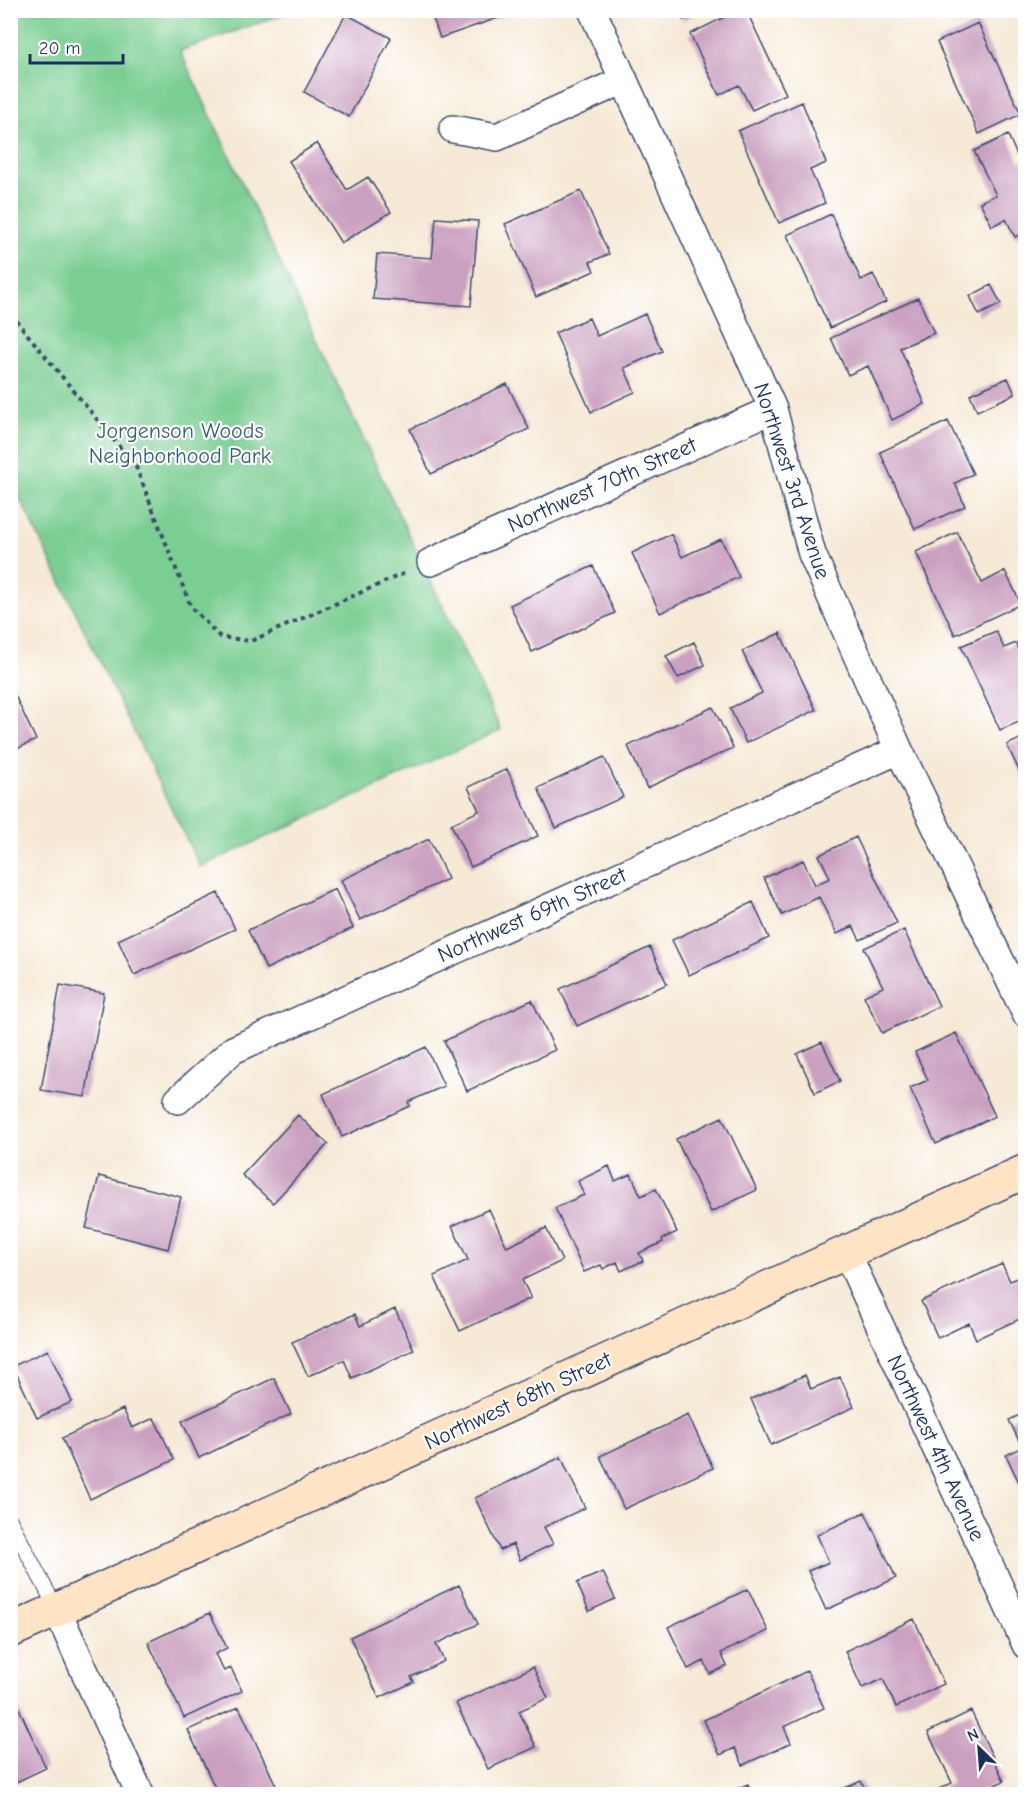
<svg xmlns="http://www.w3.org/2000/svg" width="1036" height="1805" font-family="'Comic Neue',sans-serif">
	<rect width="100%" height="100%" fill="#fff"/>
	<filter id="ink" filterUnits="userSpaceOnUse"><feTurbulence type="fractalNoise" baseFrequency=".0167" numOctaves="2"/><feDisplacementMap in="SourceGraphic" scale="12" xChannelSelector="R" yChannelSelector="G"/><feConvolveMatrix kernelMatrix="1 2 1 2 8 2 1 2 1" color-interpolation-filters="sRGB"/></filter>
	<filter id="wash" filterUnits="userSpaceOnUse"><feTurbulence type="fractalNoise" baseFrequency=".008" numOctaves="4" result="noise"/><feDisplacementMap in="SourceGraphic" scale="24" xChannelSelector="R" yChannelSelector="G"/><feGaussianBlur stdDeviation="1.35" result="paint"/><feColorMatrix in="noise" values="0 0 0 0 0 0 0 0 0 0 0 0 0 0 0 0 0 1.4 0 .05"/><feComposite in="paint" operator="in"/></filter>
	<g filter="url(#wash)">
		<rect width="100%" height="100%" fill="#f6e9d5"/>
		<!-- green -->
		<path fill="#7ace92" stroke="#4a7e78" stroke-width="1.5" d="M11,11H292L180,51L501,730L200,867L11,480Z"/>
		<g id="blocks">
			<!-- building -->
			<path fill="#caa0c0" d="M430,10H518V11L440,38Z
				M678,10H702L683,20Z
				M739,10H746L786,94L752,110L739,85L719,95L690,34Z
				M346,14L391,38L349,117L304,92Z
				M978,23L1021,114L979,134L937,42Z
				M802,102L826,163L810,170L825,203L779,223L738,131Z
				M1008,135L1020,162L1026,159V232L1015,237L1006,219L992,226L980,202L996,195L974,151Z
				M317,143L347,190L368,177L391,212L341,243L289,161Z
				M581,191L609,254L590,262L594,271L536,297L505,224Z
				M831,214L861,280L873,274L886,302L830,328L787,235Z
				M436,218L478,221L471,306L373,299L377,254L432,258Z
				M991,285L1001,304L979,315L970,296Z
				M918,298L934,333L900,348L925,404L892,420L868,366L848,375L831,338Z
				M645,314L662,351L624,368L635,392L591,412L555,333L589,318L597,336Z
				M1008,378L1015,394L977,411L970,394Z
				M507,384L529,429L431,474L410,429Z
				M948,421L973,474L955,483L965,506L915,529L880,452Z
				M957,532L982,583L1005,571L1021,604L955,635L916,552Z
				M671,534L682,557L721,539L739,577L660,613L632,553Z
				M593,566L615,613L532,652L510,605Z
				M996,631L1004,648L1016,643L1026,663V719L1000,730L961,646Z
				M780,633L816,710L746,743L730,708L762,693L742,651Z
				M694,642L705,665L678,678L666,656Z
				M10,685L36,740L10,752Z
				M713,707L733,748L647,788L628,746Z
				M1026,736V785L1007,745Z
				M604,757L623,797L556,828L538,788Z
				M507,769L538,836L471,867L451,824L479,811L468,787Z
				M856,837L897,923L860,940L853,926L837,934L819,897L782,915L764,878L803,860L815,885L830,878L819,855Z
				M429,839L448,879L360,920L341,880Z
				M335,889L353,928L266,969L248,930Z
				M218,893L235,929L134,975L118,940Z
				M753,902L769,938L689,975L672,940Z
				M904,930L939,1006L882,1033L864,996L883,987L864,948Z
				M650,947L667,984L577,1026L560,989Z
				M60,985L104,993L85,1097L41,1090Z
				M532,1000L555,1050L467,1091L444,1041Z
				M956,1033L995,1116L936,1144L910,1088L928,1080L915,1052Z
				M822,1042L840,1081L815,1093L797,1054Z
				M426,1047L444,1086L408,1102L410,1106L342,1137L323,1094Z
				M298,1115L328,1144L273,1203L242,1175Z
				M722,1117L757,1190L711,1212L676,1139Z
				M609,1166L615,1181L631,1174L641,1196L656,1189L677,1232L662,1239L663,1242L639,1253L643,1261L621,1271L617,1262L603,1269L601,1265L584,1272L555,1208L584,1195L578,1181Z
				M99,1176L181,1197L168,1249L86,1228Z
				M489,1209L507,1247L546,1228L562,1261L522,1280L531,1298L460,1331L434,1276L468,1260L452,1226Z
				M1002,1264L1010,1281L1026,1274V1316L976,1339L969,1323L938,1338L921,1301Z
				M395,1309L414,1350L352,1378L344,1360L308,1376L292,1342L355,1314L360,1326Z
				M48,1350L72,1402L37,1418L13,1366Z
				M805,1375L811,1389L840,1377L854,1407L771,1445L751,1399Z
				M274,1378L291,1414L199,1458L182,1421Z
				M123,1409L132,1428L154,1418L174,1460L90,1499L62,1438Z
				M1026,1412V1497L1006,1455L1022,1447L1009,1420Z
				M688,1415L713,1468L624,1509L600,1456Z
				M561,1457L585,1508L544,1527L553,1544L520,1560L513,1544L500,1550L475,1498Z
				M865,1512L896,1578L826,1610L808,1571L829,1562L817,1535Z
				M603,1572L615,1599L589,1611L577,1583Z
				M459,1585L478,1624L436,1644L444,1661L411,1677L414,1682L379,1698L350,1637Z
				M748,1589L768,1631L721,1653L727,1666L710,1674L704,1661L688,1669L668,1627Z
				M210,1613L227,1648L215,1654L224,1671L231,1668L242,1691L184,1718L148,1642Z
				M914,1619L944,1684L896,1707L883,1679L862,1688L845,1651Z
				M533,1667L548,1698L519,1711L536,1747L488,1769L456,1703Z
				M807,1671L824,1708L784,1727L791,1743L743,1765L735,1748L720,1755L704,1720Z
				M17,1704L46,1768L10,1785V1707Z
				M239,1707L279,1792L272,1794H218L188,1730Z
				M971,1711L1004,1781L975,1794H928L952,1783L928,1732Z
				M861,1781L868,1794H832Z
				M748,1784L752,1794H725Z"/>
		</g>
	</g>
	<g filter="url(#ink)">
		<use href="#blocks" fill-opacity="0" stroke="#3c4b70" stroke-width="1.5"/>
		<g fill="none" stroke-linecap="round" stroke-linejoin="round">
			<!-- lane casing -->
			<g stroke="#3c4b70" stroke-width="16">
				<path id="lane" d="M10,1520L57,1610"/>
			</g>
			<!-- street casing -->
			<g stroke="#3c4b70" stroke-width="30">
				<path id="street" d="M592,10L773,409L812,554L899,750L1026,1014
					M453,129L497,137L624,80
					M431,562L773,409
					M178,1100L233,1050L899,750
					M846,1251L1026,1645
					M57,1610L140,1794"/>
			</g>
			<!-- secondary casing -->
			<g stroke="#3c4b70" stroke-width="36">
				<path id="secondary" d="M10,1631L1026,1171"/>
			</g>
			<!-- path -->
			<path stroke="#3c4b70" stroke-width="4" stroke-dasharray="4.5 4.5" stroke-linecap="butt" d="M10,313L136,467L191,607L220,637L251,641L405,573"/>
			<!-- lane -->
			<use href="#lane" stroke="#fff" stroke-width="14"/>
			<!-- street -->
			<use href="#street" stroke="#fff" stroke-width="27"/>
			<!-- secondary -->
			<use href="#secondary" stroke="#ffe4c6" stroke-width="33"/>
		</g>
	</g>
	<g text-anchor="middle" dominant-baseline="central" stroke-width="4.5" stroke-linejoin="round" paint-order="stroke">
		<!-- park labels -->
		<g font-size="22" fill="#385f6e" stroke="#fff">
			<text x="180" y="431">Jorgenson Woods<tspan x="180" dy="25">Neighborhood Park</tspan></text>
		</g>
		<!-- street labels -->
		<g font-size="22" fill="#1b2f5e" stroke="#fff">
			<text transform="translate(792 481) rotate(72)">Northwest 3rd Avenue</text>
			<text transform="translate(602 485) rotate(-24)">Northwest 70th Street</text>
			<text transform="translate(532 915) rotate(-24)">Northwest 69th Street</text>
			<text transform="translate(518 1401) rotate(-25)">Northwest 68th Street</text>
			<text transform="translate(936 1448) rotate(65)">Northwest 4th Avenue</text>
		</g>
	</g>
	<!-- margin -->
	<rect width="1036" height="1805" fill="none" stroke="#fff" stroke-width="36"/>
	<!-- north arrow -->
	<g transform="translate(979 1748) rotate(335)" stroke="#ffffff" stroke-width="4.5" paint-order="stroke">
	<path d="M0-4.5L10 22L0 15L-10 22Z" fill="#1b2f5e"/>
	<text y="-9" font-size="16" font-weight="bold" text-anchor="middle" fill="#1b2f5e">N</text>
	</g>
	<!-- scale -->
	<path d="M30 54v9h93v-9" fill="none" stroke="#1b2f5e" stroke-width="3"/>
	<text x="39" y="54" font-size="18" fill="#1b2f5e" stroke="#ffffff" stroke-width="4.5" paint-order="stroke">20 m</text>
</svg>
